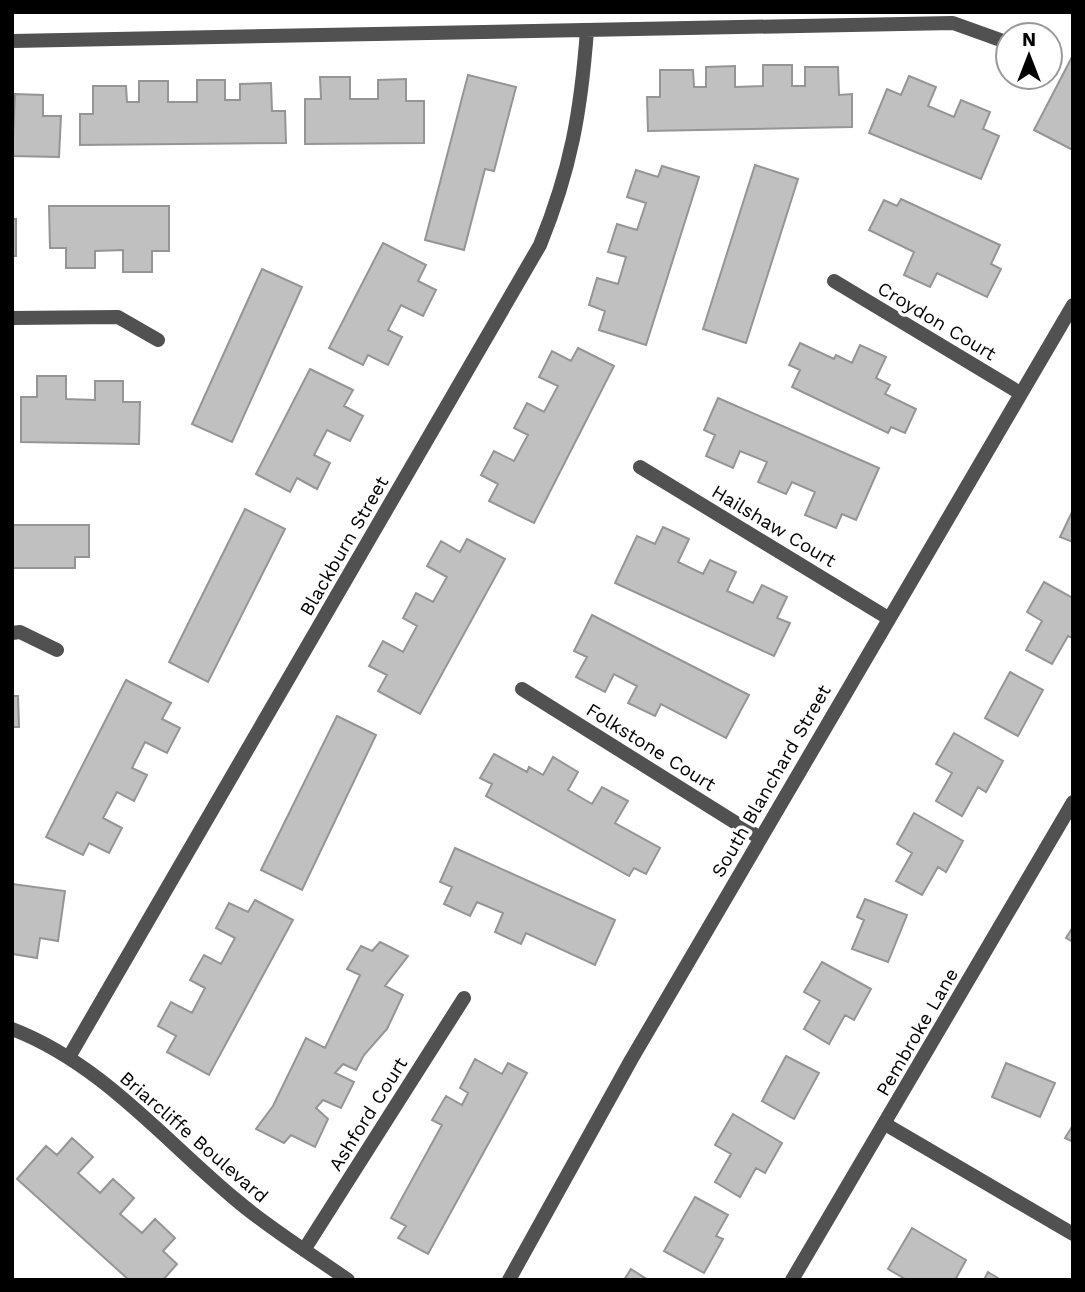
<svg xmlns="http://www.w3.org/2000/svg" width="1085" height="1292" font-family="'Work Sans',sans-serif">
	<rect width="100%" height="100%" fill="#fff"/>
	<!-- building -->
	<path fill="#c0c0c0" stroke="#959595" stroke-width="2" d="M1073,55V150L1034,130Z
		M763,65H792V86H805V67H838L839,95L852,94V127L648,131L647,97H660V70H693L694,87H706V67L735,66V87L763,86Z
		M468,75L516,87L494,171L485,169L464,250L425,240Z
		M909,76L936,87L928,106L954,117L961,100L990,112L983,129L999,136L981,179L869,133L887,89L901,95Z
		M320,77H350V99H378V80L406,79V101H424V143L305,144V99H321Z
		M197,80H225V100H240V84L271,83L272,111H285L286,143L80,145V114H93V86H126L127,102H139V81H168V102H197Z
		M15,94L43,95V116H61L59,157L12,156Z
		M755,165L798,179L746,343L703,329Z
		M662,166L699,177L646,345L599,330L605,311L589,305L597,278L618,284L626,257L608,252L617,224L637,230L646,203L627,197L636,170L658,177Z
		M901,199L1000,245L991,264L1001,269L987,297L937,273L930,287L904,275L914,252L869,230L884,200L897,206Z
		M49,206H169V251H152V272H123V250L95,251V268H66V248H50Z
		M12,219H16V256H12Z
		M383,243L426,265L418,281L436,290L423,316L401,305L388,330L402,337L388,365L368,355L363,365L329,348Z
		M262,269L302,287L232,442L192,424Z
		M800,343L834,359L836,355L852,363L860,345L886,357L876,378L890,385L885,394L916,409L905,433L891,427L888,433L792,387L800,370L789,365Z
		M578,348L614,366L534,523L489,501L498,484L481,475L494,451L514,461L528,435L514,428L527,403L544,412L558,386L539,377L552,351L571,361Z
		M310,369L353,390L344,406L363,416L350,441L327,430L314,455L330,463L317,489L297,478L290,492L256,474Z
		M37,376H66V399L95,400V381H123V402H140L139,444L21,442V397H37Z
		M718,398L879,468L856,520L842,514L836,528L805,515L815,492L792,482L786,494L758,482L767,462L740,451L733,468L706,456L715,435L704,430Z
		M245,509L285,529L208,682L169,662Z
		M1073,510V542L1060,537Z
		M12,525H89V557H75V568H12Z
		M663,527L689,539L678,562L703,574L710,560L736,572L727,591L753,603L762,585L787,597L777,618L790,623L774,656L615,583L637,536L655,544Z
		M467,539L505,559L420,714L378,691L387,675L369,666L383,641L403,652L417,626L403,618L416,593L433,602L447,577L427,566L441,541L460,552Z
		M1044,582L1073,598V638L1068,636L1052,664L1026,650L1042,621L1027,612Z
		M592,615L749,695L726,738L661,704L655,716L628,703L637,686L614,674L605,692L576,677L587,657L574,651Z
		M1010,672L1043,690L1018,736L985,718Z
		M126,680L171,703L162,719L180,728L167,753L145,742L132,768L147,775L134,801L117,792L103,818L122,828L109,853L89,843L83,855L46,837Z
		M12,696H18L19,727H12Z
		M337,716L376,735L302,890L261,870Z
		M954,733L1003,761L986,792L978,787L962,816L936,801L952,773L936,764Z
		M494,754L527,772L529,767L543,775L553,757L578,772L568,790L592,804L602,787L628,801L615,823L660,848L646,874L634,868L629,876L486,796L492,784L480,778Z
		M914,813L963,841L946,872L938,867L922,895L896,881L912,853L897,844Z
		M455,848L615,920L595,965L526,933L521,944L495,932L503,913L477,902L470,916L444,904L452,887L440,882Z
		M12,884L65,891L58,941L40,938L37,958L12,954Z
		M865,899L907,915L888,962L852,949L864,920L857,917Z
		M255,900L293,920L209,1075L167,1052L176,1036L158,1026L171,1002L192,1013L205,988L190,980L204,955L221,964L235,938L216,928L229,903L248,912Z
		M1073,927V942L1066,938Z
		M380,942L408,956L385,986L403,995L387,1029L364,1055L356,1070L343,1064L335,1073L354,1082L341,1108L323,1100L316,1108L328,1119L315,1147L291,1135L284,1143L256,1129L273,1106L306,1038L325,1048L360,975L347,969L361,946L372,951Z
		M822,962L871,989L854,1020L845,1015L829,1044L804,1029L820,1001L804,992Z
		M786,1056L819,1073L794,1119L762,1101Z
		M475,1059L502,1074L508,1063L527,1073L428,1254L398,1238L406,1226L391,1218L442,1125L432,1120L446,1096L462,1105L468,1093L460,1088Z
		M1006,1063L1055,1083L1040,1117L992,1097Z
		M733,1114L782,1143L765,1173L756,1168L740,1197L715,1182L731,1154L715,1145Z
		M1073,1125V1142L1065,1138Z
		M72,1138L93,1157L78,1173L100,1193L113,1179L134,1198L120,1214L142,1233L155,1219L175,1238L163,1251L177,1264L163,1280H129L17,1179L46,1146L57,1155Z
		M695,1197L728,1215L716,1236L723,1239L704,1273L664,1251Z
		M912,1228L966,1260L955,1280H907L888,1269Z
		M631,1269L648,1280H624Z
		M988,1272L1001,1280H984Z"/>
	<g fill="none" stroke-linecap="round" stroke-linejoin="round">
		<!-- street -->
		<path stroke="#515151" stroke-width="14" d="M12,41L953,23L1006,42
			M834,281L1020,393
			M12,318L118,317L158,340
			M640,467L888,618
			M12,633L20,632L57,650
			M522,689L760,838
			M12,1029C101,1063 164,1140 235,1199C270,1229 310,1253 348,1280
			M69,1057L540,245C571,169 581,111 587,30
			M885,1124L1073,1234
			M304,1250L464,998
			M509,1280L631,1060L1073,305
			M792,1280L1073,802"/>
	</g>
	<g text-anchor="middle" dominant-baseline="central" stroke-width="7" stroke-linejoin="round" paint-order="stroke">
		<!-- street labels -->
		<g font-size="19" fill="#000" stroke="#fff">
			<text transform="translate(937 321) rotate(31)">Croydon Court</text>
			<text transform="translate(774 526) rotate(31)">Hailshaw Court</text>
			<text transform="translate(344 546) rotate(-60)">Blackburn Street</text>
			<text transform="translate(651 747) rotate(32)">Folkstone Court</text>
			<text transform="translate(771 781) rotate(-60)">South Blanchard Street</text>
			<text transform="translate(917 1032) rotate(-60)">Pembroke Lane</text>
			<text transform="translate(368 1114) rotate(-58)">Ashford Court</text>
			<text transform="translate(194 1137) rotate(41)">Briarcliffe Boulevard</text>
		</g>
	</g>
	<!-- border -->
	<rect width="1085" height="1292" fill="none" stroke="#000000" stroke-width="28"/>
	<!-- north arrow -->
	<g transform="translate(1029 56)"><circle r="33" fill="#ffffff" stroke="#999999" stroke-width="2"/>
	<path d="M0-5L12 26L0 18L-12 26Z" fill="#000000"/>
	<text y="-10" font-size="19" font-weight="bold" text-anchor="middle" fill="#000000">N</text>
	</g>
</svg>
